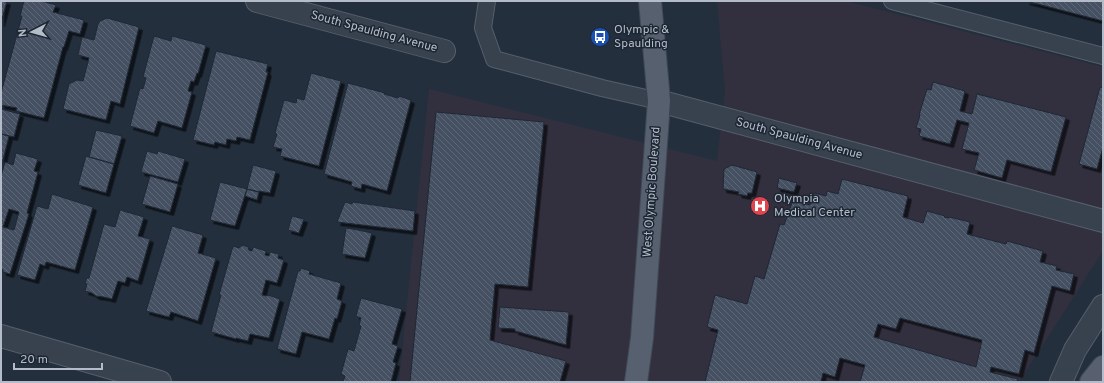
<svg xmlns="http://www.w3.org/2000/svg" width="1104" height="383" font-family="Overpass,sans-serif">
	<defs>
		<pattern id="building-back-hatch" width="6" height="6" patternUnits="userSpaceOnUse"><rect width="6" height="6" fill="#455162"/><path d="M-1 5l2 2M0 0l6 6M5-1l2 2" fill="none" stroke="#5d6877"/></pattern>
		<filter id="shadow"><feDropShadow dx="3.5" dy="3.5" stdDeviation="0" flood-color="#0009"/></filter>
	</defs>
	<rect width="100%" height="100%" fill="#242f3e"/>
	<!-- medical -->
	<path fill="#32303f" d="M717,1H846L1103,67V251L1019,382H399L429,89L717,161L725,91Z"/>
	<!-- building -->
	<path fill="url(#building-back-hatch)" stroke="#1f2835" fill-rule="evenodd" filter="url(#shadow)" d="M1,1H7L1,23Z
		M24,1H41L56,5L53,12L84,20L80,34L69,31L64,47H63L44,118L16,111L17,108L1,105V93L22,16H20Z
		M1026,1H1103V21Z
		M107,18L139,27L120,104L111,101L106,120L63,109L69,84L77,80L83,81L89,58L78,55L82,37L94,40L98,24L100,21Z
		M154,36L171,41L172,36L206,45L198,74L197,73L194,82L191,81L188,91L192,92L182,128L158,121L154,133L130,126L140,88L143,89L146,78L143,77Z
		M216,51L268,64L266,72H268L250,140L237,137L236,141L227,139L226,145L215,142L214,145L193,140Z
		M311,73L341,81L319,166L280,156L282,149L273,147L277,134L275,133L284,100L296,103L297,98L304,100Z
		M933,82L965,91L960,111L972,114L977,94L1066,117L1051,172L1007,160L1002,178L974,170L979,153L962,149L969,123L957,120L950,144L919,136L921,129L916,128L920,115H919L927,89L931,90Z
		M348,83L385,93L384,94L398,98L399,96L411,100L387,191L362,184L361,189L351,186L352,182L324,174Z
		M1100,87L1103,88V147L1097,169L1079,164Z
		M1,109L20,114L14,137L1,134Z
		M436,112L544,122L528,287L495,284L490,340L566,361L560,382H410Z
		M96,130L122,136L114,164L89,157Z
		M1,134L9,136L3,160H1Z
		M147,151L157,154L158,151L185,159L178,182L141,172Z
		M16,153L38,159L34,171L38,172L27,213L29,214L10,274L3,272V270L1,269V176L5,162L13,165ZM9,209L19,212L14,230L3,227Z
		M86,156L114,164L106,193L78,185Z
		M253,165L276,171L270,193L259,191V192L247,189Z
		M732,165L757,172L752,193H748L747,196L738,194L739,192L723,189L724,169Z
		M150,176L178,184L170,212L142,204Z
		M779,178L797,183L794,192L777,188Z
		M842,179L908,196L903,217L923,223L927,211L945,216L944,217L949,218V217L970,222L967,234L1006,244L1007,241L1043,251L1040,262L1057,266L1056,270L1074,274L1070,291L1052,286L1034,353L1025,350L1019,374L991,367L990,372L1018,379L1016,382H860L865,365L840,358L835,377L823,373L821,382H705L718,330L707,327L715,295L747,304L755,276L764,279L780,224L784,225L793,200L810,205L814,193L826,196L827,191L838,194ZM900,318L982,340L976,367L874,337L878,324L896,329Z
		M220,182L247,189L235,226L210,220Z
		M247,189L259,192L257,200L245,196Z
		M52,194L93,207L75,270L46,262L45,266L40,264L35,280L17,275L37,206L48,209Z
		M345,202L352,204L353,202L415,211L413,231L337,222Z
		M120,210L144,217L138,236L150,239L138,281L127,277L125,283L118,281L112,299L104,297L96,296L92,293L85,291L87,284L85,283L87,278H89L104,224L115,227Z
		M292,216L304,219L299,233L288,230Z
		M172,226L203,235L198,253L216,258L198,321L171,312L169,317L146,311Z
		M346,228L358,230L372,233L365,258L342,254Z
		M243,245L248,247L249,250L252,251L253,247L266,251L265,255L269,256L270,252L279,254L278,258L284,260L277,283L266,280L262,295L267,296L268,295L280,299L269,338L250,334L248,341L236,338V339L211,332L221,295H219L233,246L239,248Z
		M301,268L310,271L309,274L341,283L337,299L342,301L337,319L335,318L329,339L302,332L296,354L277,349L298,271H300Z
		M361,298L402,309L392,344L398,346L393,362L396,363L391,382H343L345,376L341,374L348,349L354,351L361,326L359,325L361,318L356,316Z
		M500,307L569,312L566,345L515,331V329L498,328Z"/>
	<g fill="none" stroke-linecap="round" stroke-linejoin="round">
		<!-- lane casing -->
		<g stroke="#565f6c" stroke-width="18">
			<path id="lane" d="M487,1L483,28L494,59L602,88L659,101
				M892,1L1103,56"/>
		</g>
		<!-- street casing -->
		<g stroke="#565f6c" stroke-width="24">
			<path id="street" d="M257,1L444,51
				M659,101L1103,221
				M1,336L160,382
				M1061,382L1075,350L1103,306"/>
		</g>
		<!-- primary casing -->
		<g stroke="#414a57" stroke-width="24">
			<path id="primary" d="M636,382L642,338L659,101L650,1
				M1091,382L1103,367"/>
		</g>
		<!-- lane -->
		<use href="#lane" stroke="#38414e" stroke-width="16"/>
		<!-- street -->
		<use href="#street" stroke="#38414e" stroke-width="22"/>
		<!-- primary -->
		<use href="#primary" stroke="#56606e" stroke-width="22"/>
	</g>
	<!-- icons -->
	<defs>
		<g id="bus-disc" transform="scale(1)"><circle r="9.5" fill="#1a4fb4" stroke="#1d2633"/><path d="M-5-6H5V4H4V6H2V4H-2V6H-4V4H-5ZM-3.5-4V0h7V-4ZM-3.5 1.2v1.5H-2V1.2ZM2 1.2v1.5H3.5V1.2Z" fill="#fff"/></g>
		<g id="hospital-disc" transform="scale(1)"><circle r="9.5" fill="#e0444e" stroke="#1d2633"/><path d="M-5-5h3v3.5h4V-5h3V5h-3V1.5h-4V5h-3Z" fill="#fff"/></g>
	</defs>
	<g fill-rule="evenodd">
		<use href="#bus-disc" x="600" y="37"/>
		<use href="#hospital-disc" x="760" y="206"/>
	</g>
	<g text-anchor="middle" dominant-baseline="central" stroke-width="3" stroke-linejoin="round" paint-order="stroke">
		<!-- poi labels -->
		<g font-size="12" fill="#b4bcc9" stroke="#1d2633" text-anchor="start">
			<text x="614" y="30">Olympic &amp;<tspan x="614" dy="14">Spaulding</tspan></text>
			<text x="774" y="199">Olympia<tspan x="774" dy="14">Medical Center</tspan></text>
		</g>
		<!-- street labels -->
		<g font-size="12" fill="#b4bcc9" stroke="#1d2633">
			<text transform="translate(374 32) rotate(15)">South Spaulding Avenue</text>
			<text transform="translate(799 139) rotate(15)">South Spaulding Avenue</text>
			<text transform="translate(652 192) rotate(-86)">West Olympic Boulevard</text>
		</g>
	</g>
	<!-- border -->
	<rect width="1104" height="383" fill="none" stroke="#b4bcc9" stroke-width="4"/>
	<!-- north arrow -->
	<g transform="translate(32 32) rotate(264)" stroke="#1d2633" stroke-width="3" paint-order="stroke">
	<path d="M0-3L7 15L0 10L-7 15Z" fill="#b4bcc9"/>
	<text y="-6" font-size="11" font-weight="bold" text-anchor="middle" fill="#b4bcc9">N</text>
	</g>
	<!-- scale -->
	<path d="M14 363v6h88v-6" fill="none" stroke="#b4bcc9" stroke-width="2"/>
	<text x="20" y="363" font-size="12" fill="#b4bcc9" stroke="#1d2633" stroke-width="3" paint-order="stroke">20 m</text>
</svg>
